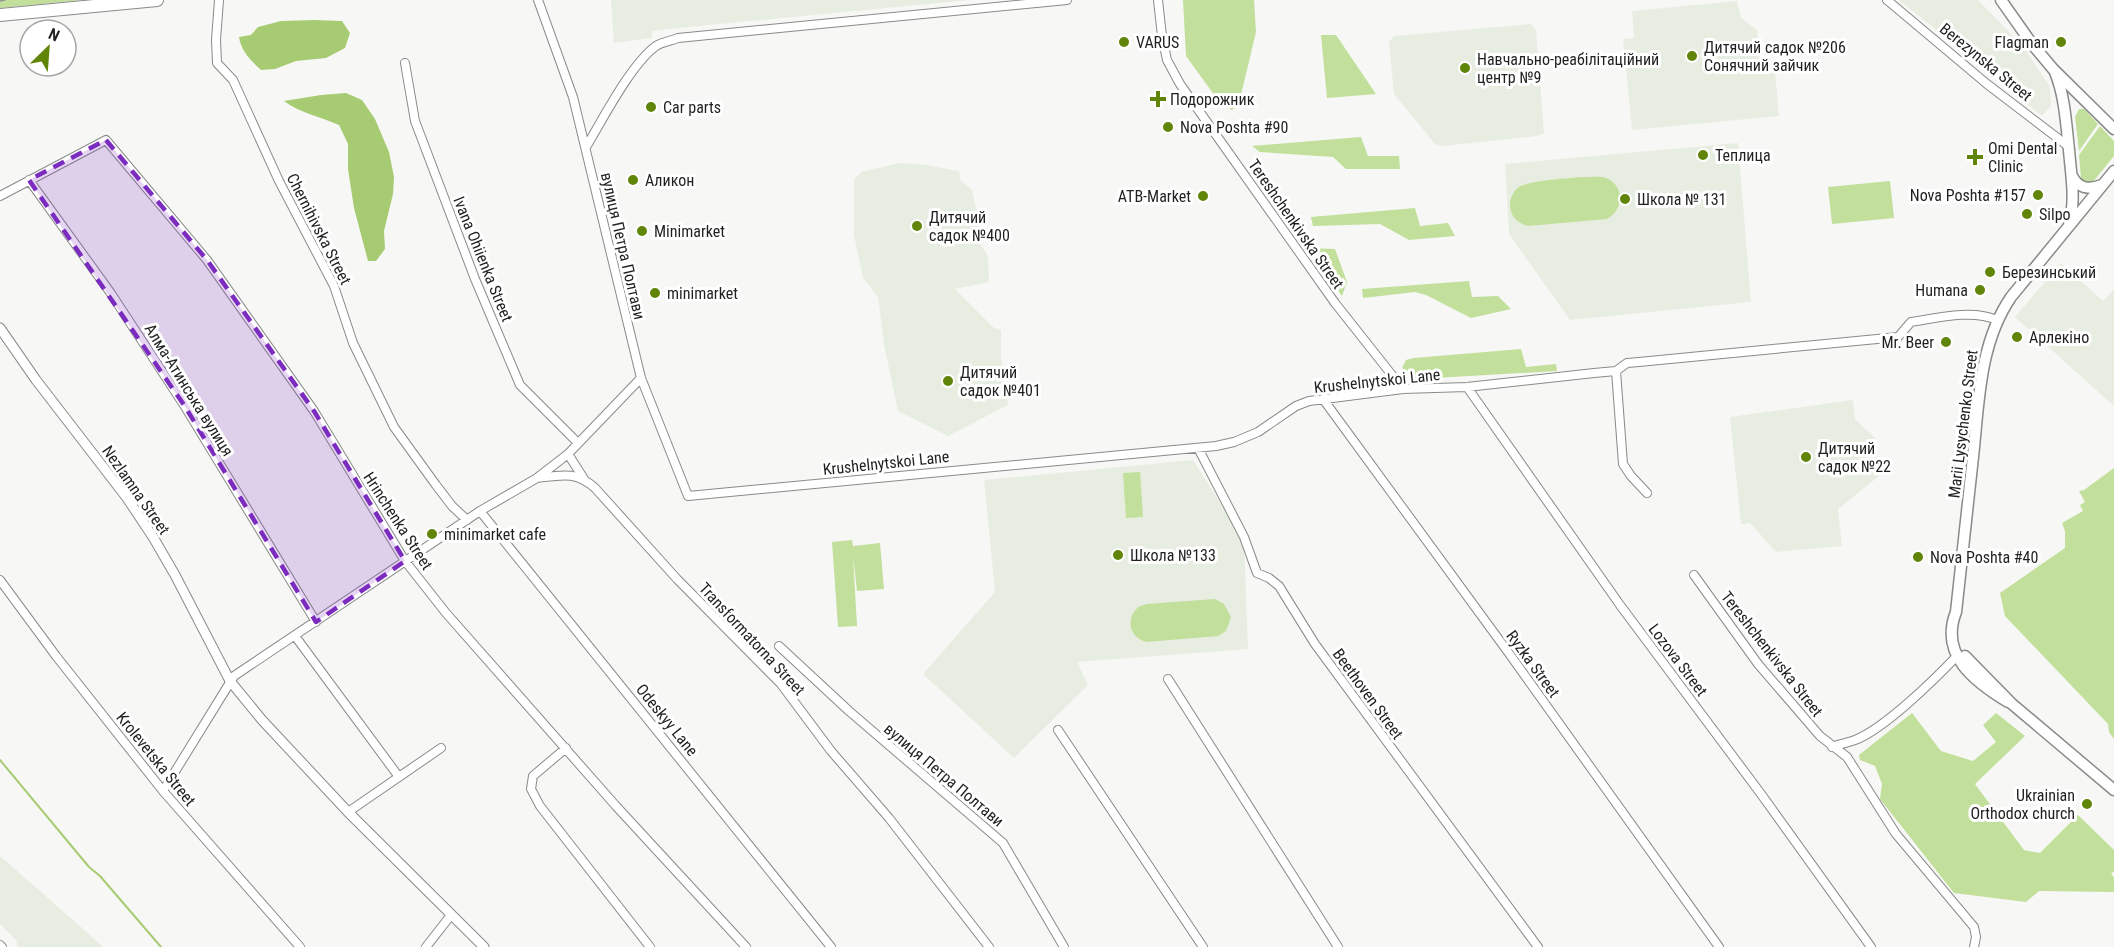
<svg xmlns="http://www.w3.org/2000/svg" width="2114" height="947" font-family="'Roboto Condensed',sans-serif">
	<rect width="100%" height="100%" fill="#f7f8f5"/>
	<!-- built -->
	<path fill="#e8ede2" d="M611,0H970L698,26L652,31V38L614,43Z
		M1899,0H1978L2023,46L2050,87L2051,106L2042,116Z
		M1737,1L1741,18L1757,30L1761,74L1775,72L1779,116L1632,130L1623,39L1634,38L1632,11Z
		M1531,24L1536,30L1544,133L1537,136L1443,146L1435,144L1394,94L1389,42L1394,36Z
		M1738,143L1751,302L1570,320L1509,234L1505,164Z
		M900,163L926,165L959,171L961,181L972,190L982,237L977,239L988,256L989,282L955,289L994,328L1001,330V358L1008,405L948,436L898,411L884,345L878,297L863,278L854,235V180L861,172Z
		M2061,263L2103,301L2114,289V406L2015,317Z
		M1853,400L1855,419L1875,438L1879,476L1838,509L1842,546L1776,552L1750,523L1741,524L1730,417Z
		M1193,460L1244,540L1248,649L1077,662L1088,685L1014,758L923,674L995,592L984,480Z
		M0,856L81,927L103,947H18L16,940L0,924Z"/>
	<!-- green -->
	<path fill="#c2df9b" d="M0,0H82L0,8Z
		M1183,0H1254L1256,32L1239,103L1232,110L1220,103L1186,56Z
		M1321,35H1336L1376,94L1327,98Z
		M2079,109H2084L2098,124L2079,151L2075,117Z
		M2100,126L2114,141V156L2092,183L2084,182L2081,178L2079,155Z
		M1361,137L1368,156H1399L1400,169H1346L1333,157L1260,152L1252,146Z
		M1603,177C1624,183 1626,208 1607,219L1528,226C1519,224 1511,217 1510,207C1509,200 1513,191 1519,187C1529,180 1589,176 1603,177Z
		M1890,181L1894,218L1832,224L1828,187Z
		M1415,208L1420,226L1448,223L1455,236L1409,240L1380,224L1313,226L1311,217Z
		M1307,248L1335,249L1347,282L1342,296Z
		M1469,281L1472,297L1498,296L1511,309L1471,318L1426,295L1415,292L1363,298L1362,289Z
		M1521,349L1526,367L1556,364L1557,371L1417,379L1402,368L1406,360L1414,358Z
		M2114,468V739L2109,732L2108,724L2005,616L2000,593L2065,548V531L2062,523L2083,511L2080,505L2085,502L2079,491L2084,490Z
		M1140,472L1143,517L1126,518L1123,473Z
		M852,540L853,546L880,543L884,589L857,591L853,555L857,626L838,627L832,542Z
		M1215,599L1224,604L1231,617L1226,631L1218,636L1146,642C1133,638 1128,628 1132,615L1138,607L1147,604Z
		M1912,713L1941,751L1973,761L1996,742L1983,725L1996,713L2025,736L1975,784L2024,850L2040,853L2078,815L2114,850V871L2111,874L2114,877V892L2039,891L2026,902L1954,893L1880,799L1882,784L1875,766L1860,760L1859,755Z"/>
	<!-- water -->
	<path fill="#a7cb72" d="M314,20L342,21L350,33L345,48L326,58L296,61L275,69L261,70C251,61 241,51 239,37L251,35L258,27L281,21Z
		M346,93L362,100L375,119L389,152L394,177L393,194L384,231L385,249L376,261H368L354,208L348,169V144L339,125C321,117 300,113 284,101L321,95Z"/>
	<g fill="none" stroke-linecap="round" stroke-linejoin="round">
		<!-- stream -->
		<path stroke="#a7cb72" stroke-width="2" d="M0,760L89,867L100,876L161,947"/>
		<!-- minor casing -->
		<g stroke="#898b88" stroke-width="10">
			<path id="minor" d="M219,0L216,40L217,63L233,80L279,181L334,286L353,343L394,427L436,485L452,506L467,520
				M538,0L573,97L641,378L688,496L1216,446L1234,442L1258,432L1296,406L1309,401L1403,389L1467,387L1594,373L1616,371L1627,363L1639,362L1898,337L1911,322C1937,318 1972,309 1997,320
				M1158,0L1162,36L1167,60L1180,84L1335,303L1403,389
				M1887,0L1987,84L2068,146
				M405,63L415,121L475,279L520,385L578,443
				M586,147C603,119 631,64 656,46C662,42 671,41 678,38L1067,0
				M29,180L110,292L184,405L316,622
				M0,196L106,140L207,260L314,411L405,561L446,613L616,806L746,947
				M1616,371L1623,464L1631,476L1647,493
				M1467,387L1620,605L1761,794L1871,947
				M1323,399L1508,652L1719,947
				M1198,448L1244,537L1257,573L1269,578L1279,586L1315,644L1538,947
				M568,454L584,479
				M537,478C562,475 576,471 595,488L677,579L781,684L831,751L889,818L989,947
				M480,511L831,947
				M1694,575L1758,664L1820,736L1847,757L1896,834L1974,927L1976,937L1974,947
				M0,580L56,656L163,791L300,947
				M295,636L399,777
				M779,646L849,711L1003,843L1064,947
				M1168,679L1338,947
				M1058,730L1203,947
				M1832,747C1839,744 1847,743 1855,740C1884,729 1934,680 1957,656
				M566,748L533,776L531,789L540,806L650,947
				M163,791L234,676L480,511L537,478L568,454L641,378
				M348,812L441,748
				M0,945L2,947
				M426,947L451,915"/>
		</g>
		<!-- tertiary casing -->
		<g stroke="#898b88" stroke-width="11">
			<path id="tertiary" d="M0,328L36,380L127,498L153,537L175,575L230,681L262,720L348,812L484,947"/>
		</g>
		<!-- secondary casing -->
		<g stroke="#898b88" stroke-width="13">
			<path id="secondary" d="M2001,0L2032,44L2053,69L2114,129
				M2055,72C2065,97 2066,123 2069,150C2071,175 2076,200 2069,225
				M2072,176C2079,189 2089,190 2102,185
				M1965,656L2012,704L2114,790
				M2008,702C1975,682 1939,655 1956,612C1962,561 1967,509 1973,457C1979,402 1979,344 2011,297L2114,171"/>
		</g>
		<!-- trunk casing -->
		<g stroke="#898b88" stroke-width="14">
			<path id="trunk" d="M0,15L157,0"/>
		</g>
		<!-- minor -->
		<use href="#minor" stroke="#fff" stroke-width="8"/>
		<!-- tertiary -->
		<use href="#tertiary" stroke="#fff" stroke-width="9"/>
		<!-- secondary -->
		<use href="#secondary" stroke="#fff" stroke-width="10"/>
		<!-- trunk -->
		<use href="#trunk" stroke="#fff" stroke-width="12"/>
		<!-- tram -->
		<path stroke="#959694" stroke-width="1.5" d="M0,1L5,0"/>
	</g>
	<!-- marked area -->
	<path fill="#7b2cbf" fill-opacity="0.2" stroke="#7b2cbf" stroke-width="4.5" stroke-dasharray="12 8" stroke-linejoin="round" d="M106,140L207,260L314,411L405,561L316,622L184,405L29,180Z"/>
	<!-- markers -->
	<g fill="#608508" stroke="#fff" stroke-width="2">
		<circle cx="1124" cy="42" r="6"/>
		<circle cx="2061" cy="42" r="6"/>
		<circle cx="1692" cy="56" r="6"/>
		<circle cx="1465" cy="68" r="6"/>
		<path d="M1155 90h6v6h6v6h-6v6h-6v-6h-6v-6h6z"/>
		<circle cx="651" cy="107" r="6"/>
		<circle cx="1168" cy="127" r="6"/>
		<circle cx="1703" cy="155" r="6"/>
		<path d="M1972 148h6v6h6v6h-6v6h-6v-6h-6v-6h6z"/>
		<circle cx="633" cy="180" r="6"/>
		<circle cx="2038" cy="195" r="6"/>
		<circle cx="1203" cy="196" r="6"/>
		<circle cx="1625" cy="199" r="6"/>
		<circle cx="2027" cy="214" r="6"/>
		<circle cx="917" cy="226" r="6"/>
		<circle cx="642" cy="231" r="6"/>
		<circle cx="1990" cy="272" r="6"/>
		<circle cx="1980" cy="290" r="6"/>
		<circle cx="655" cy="293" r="6"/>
		<circle cx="2017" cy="337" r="6"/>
		<circle cx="1946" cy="342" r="6"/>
		<circle cx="948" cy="381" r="6"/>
		<circle cx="1806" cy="457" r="6"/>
		<circle cx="432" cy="534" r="6"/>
		<circle cx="1118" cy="555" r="6"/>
		<circle cx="1918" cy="557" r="6"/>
		<circle cx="2087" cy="804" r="6"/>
	</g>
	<g text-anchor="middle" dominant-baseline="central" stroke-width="6" stroke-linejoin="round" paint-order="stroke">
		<!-- poi labels -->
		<g font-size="16" fill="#1f201f" stroke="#fff" text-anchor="start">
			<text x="1136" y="42">VARUS</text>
			<text x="2049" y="42" text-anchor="end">Flagman</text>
			<text x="1704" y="47">Дитячий садок №206<tspan x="1704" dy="18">Сонячний зайчик</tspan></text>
			<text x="1477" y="59">Навчально-реабілітаційний<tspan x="1477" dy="18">центр №9</tspan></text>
			<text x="1170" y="99">Подорожник</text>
			<text x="663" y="107">Car parts</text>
			<text x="1180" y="127">Nova Poshta #90</text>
			<text x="1988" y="148">Omi Dental<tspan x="1988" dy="18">Clinic</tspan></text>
			<text x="1715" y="155">Теплица</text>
			<text x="645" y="180">Аликон</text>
			<text x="2026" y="195" text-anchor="end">Nova Poshta #157</text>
			<text x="1191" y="196" text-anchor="end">ATB-Market</text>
			<text x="1637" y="199">Школа № 131</text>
			<text x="2039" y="214">Silpo</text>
			<text x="929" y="217">Дитячий<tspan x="929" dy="18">садок №400</tspan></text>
			<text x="654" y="231">Minimarket</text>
			<text x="2002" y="272">Березинський</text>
			<text x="1968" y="290" text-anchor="end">Humana</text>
			<text x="667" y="293">minimarket</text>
			<text x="2029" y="337">Арлекіно</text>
			<text x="1934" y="342" text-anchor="end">Mr. Beer</text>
			<text x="960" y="372">Дитячий<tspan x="960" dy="18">садок №401</tspan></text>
			<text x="1818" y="448">Дитячий<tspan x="1818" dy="18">садок №22</tspan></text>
			<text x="444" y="534">minimarket cafe</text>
			<text x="1130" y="555">Школа №133</text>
			<text x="1930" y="557">Nova Poshta #40</text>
			<text x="2075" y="795" text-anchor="end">Ukrainian<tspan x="2075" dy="18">Orthodox church</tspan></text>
		</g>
		<!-- street labels -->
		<g font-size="16" fill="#1f201f" stroke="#fff">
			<text transform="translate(1986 62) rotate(39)">Berezynska Street</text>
			<text transform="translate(1296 224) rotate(55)">Tereshchenkivska Street</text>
			<text transform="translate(319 229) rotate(63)">Chernihivska Street</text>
			<text transform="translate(623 246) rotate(77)">вулиця Петра Полтави</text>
			<text transform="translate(483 259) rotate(68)">Ivana Ohiienka Street</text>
			<text transform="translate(1377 381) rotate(-6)">Krushelnytskoi Lane</text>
			<text transform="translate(189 390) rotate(58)">Алма-Атинська вулиця</text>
			<text transform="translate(1963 424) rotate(-83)">Marii Lysychenko Street</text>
			<text transform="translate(886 463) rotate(-6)">Krushelnytskoi Lane</text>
			<text transform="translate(136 490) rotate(55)">Nezlamna Street</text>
			<text transform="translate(398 521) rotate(57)">Hrinchenka Street</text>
			<text transform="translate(752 639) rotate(47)">Transformatorna Street</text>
			<text transform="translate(1772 654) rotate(52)">Tereshchenkivska Street</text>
			<text transform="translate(1678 660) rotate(53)">Lozova Street</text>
			<text transform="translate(1533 664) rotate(54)">Ryzka Street</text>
			<text transform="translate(1368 694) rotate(54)">Beethoven Street</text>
			<text transform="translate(667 720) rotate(51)">Odeskyy Lane</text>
			<text transform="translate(156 759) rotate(51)">Krolevetska Street</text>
			<text transform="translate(944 775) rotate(40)">вулиця Петра Полтави</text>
		</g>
	</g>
	<!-- north arrow -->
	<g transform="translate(48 48) rotate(25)"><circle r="28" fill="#ffffff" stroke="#a5a6a5" stroke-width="1.5"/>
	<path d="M0-4.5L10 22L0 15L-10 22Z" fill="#608508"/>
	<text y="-9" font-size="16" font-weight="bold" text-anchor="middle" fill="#1f201f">N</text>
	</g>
</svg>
